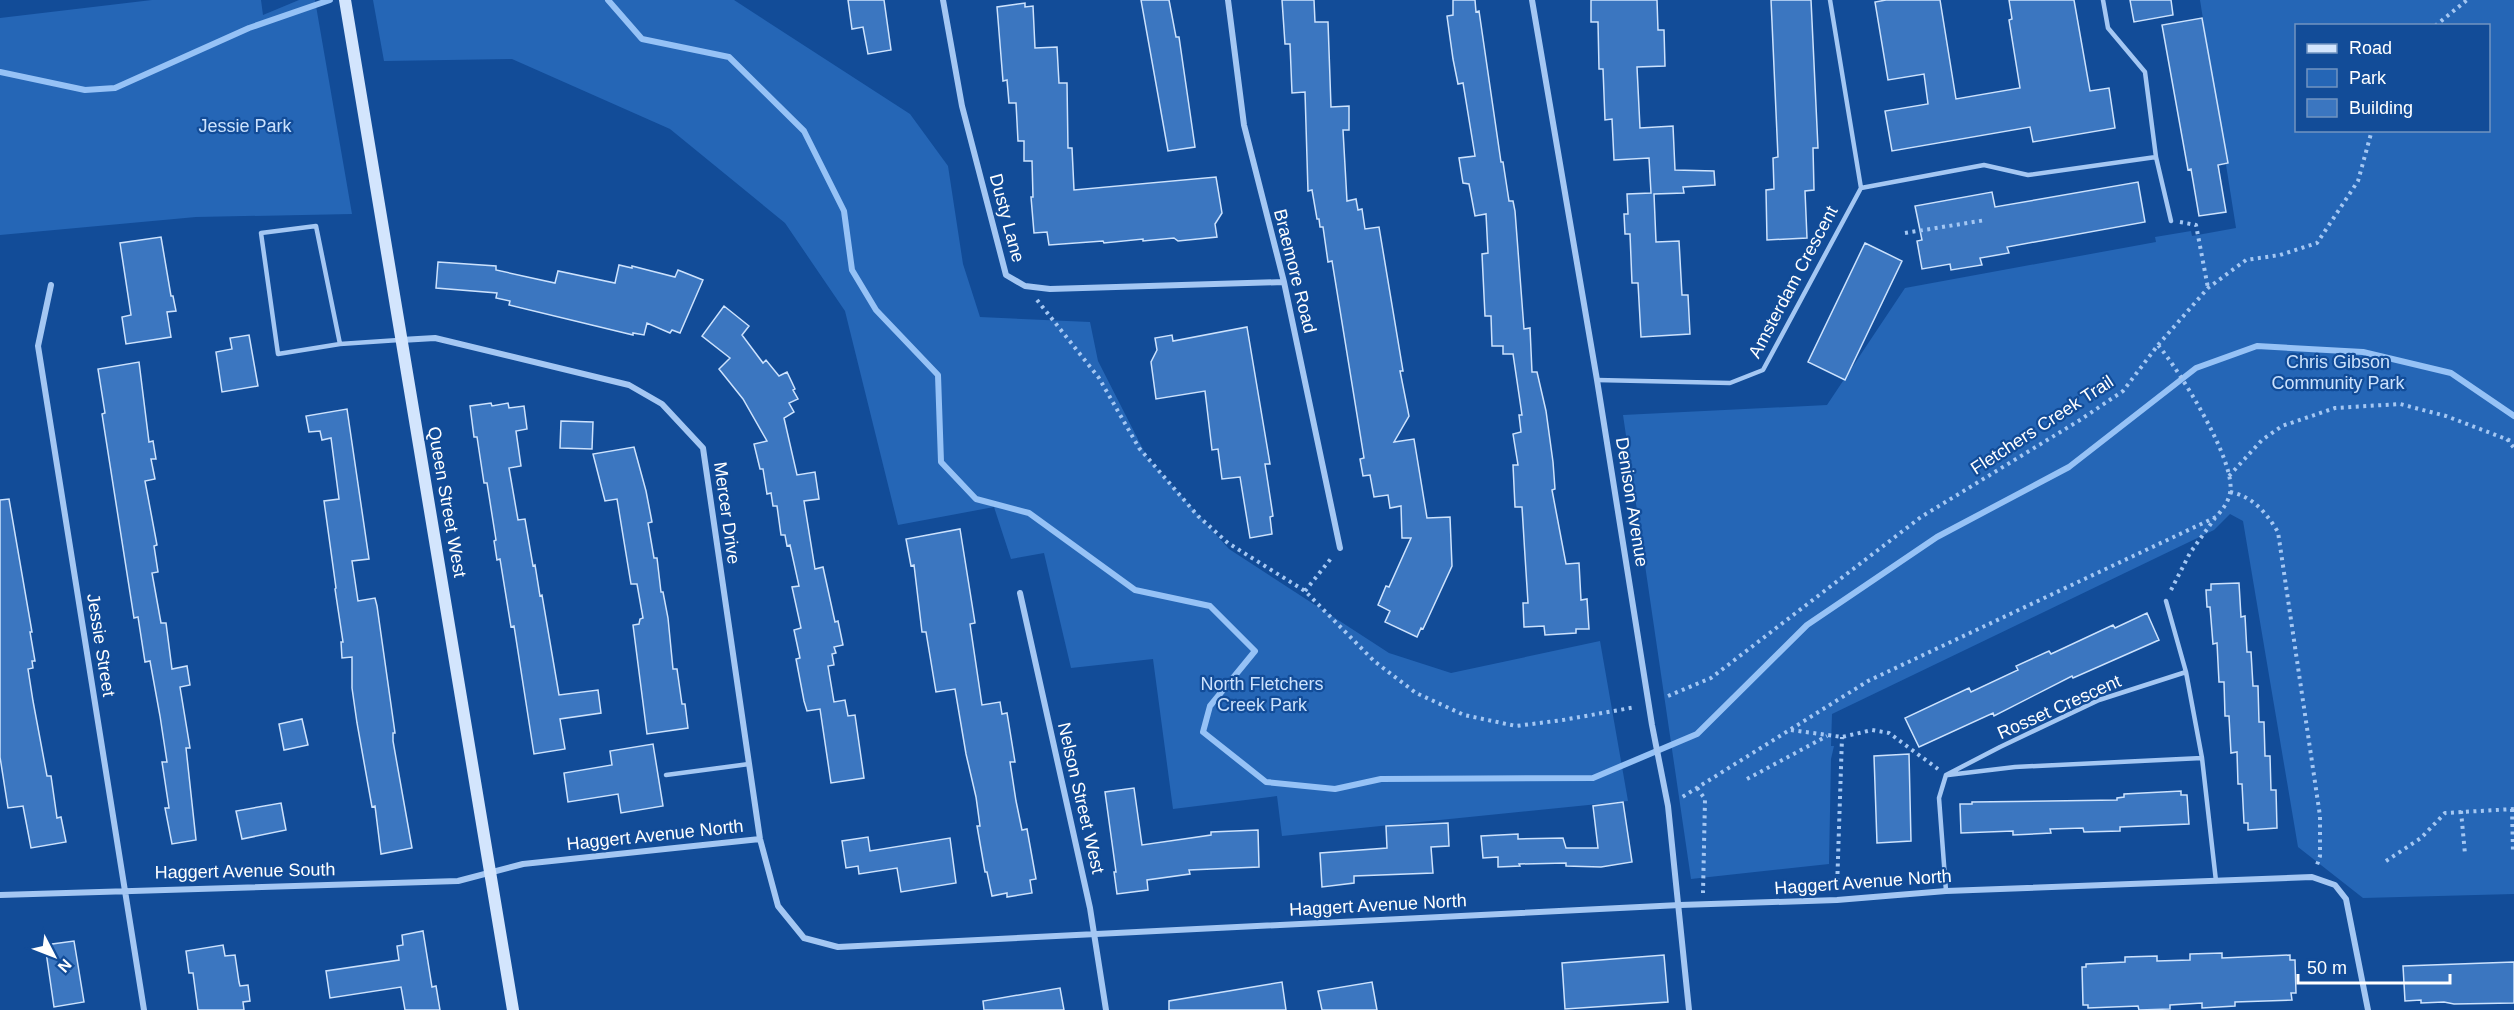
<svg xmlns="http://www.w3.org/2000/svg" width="2514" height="1010" font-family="Helvetica,sans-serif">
	<rect width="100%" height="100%" fill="#124c98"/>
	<!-- green -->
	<path fill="#2566b6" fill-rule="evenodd" d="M152,0H261L263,15L299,0H315L352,214L196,217L0,235V18Z
		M373,0H734L910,114L948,166L963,264L980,317L1090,322L1098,361L1148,459L1229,549L1389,653L1451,673L1600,641L1628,801L1282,836L1277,796L1173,809L1153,659L1071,668L1044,553L1011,559L994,507L898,525L845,311L785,223L670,129L512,59L384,61Z
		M2200,0H2514V894L2363,898L2298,847L2243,521L2230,514L2214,530L1832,714L1831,746H1834L1831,759L1829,864L1691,879L1623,415L1827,405L1905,288L2156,242L2155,237L2191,231L2192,236L2236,228ZM2296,26H2488V130H2296Z"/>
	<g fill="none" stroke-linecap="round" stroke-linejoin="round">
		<!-- stream -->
		<path stroke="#96c2f6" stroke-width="6" d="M608,0L642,39L729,57L804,131L844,211L852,270L876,310L938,375L941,462L976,499L1029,513L1135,590L1210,606L1255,651L1210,706L1203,732L1266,782L1335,789L1381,779L1593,778L1697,734L1807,625L1937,537L2069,467L2196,368L2257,346L2363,352L2451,373L2514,416
			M0,72L85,90L115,88L249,28L330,0"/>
	</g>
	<!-- building -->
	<path fill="#3b76c0" stroke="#cce2fd" stroke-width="1.5" d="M848,0H884L891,50L868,54L863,27L852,29Z
		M1141,0H1169L1176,37H1179L1195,147L1168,151Z
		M1282,0H1314L1315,22H1328L1331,107L1349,106V130H1343L1347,201L1356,199L1358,210L1362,209L1365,229L1379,227L1403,371H1400L1409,416L1394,442L1414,439L1427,518L1450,517L1452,566L1423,629L1421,628L1417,637L1385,622L1390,611L1378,605L1386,586L1389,587L1411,538H1402L1401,506L1390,508L1388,495L1374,497L1370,475L1363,476L1360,459L1364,458L1332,261L1328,262L1323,227H1320L1319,219H1317L1312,190L1308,191L1305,92L1292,93L1290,44H1285Z
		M1453,0H1475L1476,12L1479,11L1501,162H1503L1509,201H1513L1515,211L1524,329L1530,328L1532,372H1537L1546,411L1553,462L1555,489L1552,490L1566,564L1579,563L1581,600L1587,599L1589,629H1576V633L1545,635L1544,626L1524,627L1523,603H1528L1525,556L1522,507H1515L1513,465H1518L1513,434L1521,432L1519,415H1522L1513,354H1503V346H1492L1491,316H1485L1482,254L1488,253L1486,214L1475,216L1469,184L1463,183L1459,158L1475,156L1463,83L1458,84L1453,59L1447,16L1453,15Z
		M1591,0H1657L1658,30H1664L1665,66L1637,67L1640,128L1673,126L1675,170L1714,171L1715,185L1683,187L1684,193L1654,194L1656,242L1679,241L1682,295H1688L1690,334L1641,337L1638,283H1632L1630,234H1625L1624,214H1628L1627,194L1651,193L1649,158L1614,160L1612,119L1605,120L1603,69H1599L1598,22H1591Z
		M1771,0H1811L1818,148H1813L1814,190L1805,191L1807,238L1767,240L1766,190L1774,189L1773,158L1778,157Z
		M1886,0H1940L1956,99L2020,88L2009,20L2012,19L2009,0H2074L2090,91L2109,88L2115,128L2033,142L2030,127L1892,151L1885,111L1928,104L1924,74L1888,80L1875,2Z
		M2130,0H2171L2173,15L2134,22Z
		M1025,3V7L1033,6L1035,48L1057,47L1059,83H1067L1068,148H1072L1074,190L1216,177L1222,213L1215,224L1217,237L1178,241L1174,238L1143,241V239L1104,243L1103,241L1049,245L1047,232L1034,233L1031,197H1033L1032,161H1024V141H1018L1016,103H1009L1007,80L1003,81L997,7Z
		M2202,18L2228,163L2218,165L2226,212L2199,216L2191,169L2188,170L2162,25Z
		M2138,182L2145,222L2007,247L2009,253L1980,258L1982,265L1951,270L1950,264L1922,269L1917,241L1922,240L1915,206L1992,192L1995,207Z
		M161,237L171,296H173L176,311L167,312L171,337L126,344L122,317L131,315L120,243Z
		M1865,243L1902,261L1845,380L1808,362Z
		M438,262L496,266V270L555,283L558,271L615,283L619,265L632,268V266L675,277L678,270L703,280L680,333L672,330L670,333L647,323L644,335L633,333V335L509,305L510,301L496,298L497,293L436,288Z
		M724,306L749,326L742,335L763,363L766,360L779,376L787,372L795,389L793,390L798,399L789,403L794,412L784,418L797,475L815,472L819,499L804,501L815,569L823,567L835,622L838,621L843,645L834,647L836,653L832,654L834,665L828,666L834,702L845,700L848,716L855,715L864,778L831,783L820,709L807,711L804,701L796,659L800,658L794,630L801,628L792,587L799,586L790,545L787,546L785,535H781L777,506H773L771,493L767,494L763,469H760L754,444L767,441L743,399L719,369L730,358L702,336Z
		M1247,327L1270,464H1265L1273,516L1270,517L1272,534L1250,538L1240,477L1222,479L1218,449L1212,450L1205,391L1156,399L1151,362L1157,350L1155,338L1172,335L1173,341Z
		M249,335L258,386L222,392L216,352L232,349L230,338Z
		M139,362L149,442L153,441L156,459H151L155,479L145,481L157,545L154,546L158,572L152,573L161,623H166L172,669L187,666L190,685L180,687L190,748H186L196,840L172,844L165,808H169L162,762H167L160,716L150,661L145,662L138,617L134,618L102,414L105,413L98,369Z
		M491,403L492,406L508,403L509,408L524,406L527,429L516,431L521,466L509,468L518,520L525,519L533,566L535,565L540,596L542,595L559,695L598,690L601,713L560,719L565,749L534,754L514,626L511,627L500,559L497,560L494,541L496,540L487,483H484L477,437H474L470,406Z
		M347,409L369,559L352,561L358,601L375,598L377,606L395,733H393V741L412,848L381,854L375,806L372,807L357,723L352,688V657L342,658L341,642H343L335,589L336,588L324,501L339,499L331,438L322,440L320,431L309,432L306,416Z
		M561,421L593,422L592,449L560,448Z
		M634,447L646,491L652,522L648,523L654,558H657L661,592H663L668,618L673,669H677L682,704H685L688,728L647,734L633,625L639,624L640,619L643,618L637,584H631L617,499L605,501L593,454Z
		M9,499L32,632H30L35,661H32L33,668L28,669L33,701L47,776H51L57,818L61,817L66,842L31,848L23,806L8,808L0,757V500Z
		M960,529L975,623L970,624L982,705L1000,702L1002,714L1007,713L1015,762H1010L1016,801L1022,830L1027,829L1036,879L1030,880L1032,893L1007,897V893L992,896L987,872H985L977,826H980L976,797L966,754L955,689L936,692L926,632H922L914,565L911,566L906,539Z
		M2239,583L2241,617L2245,616L2247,652H2251L2253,686H2258L2259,722H2264L2265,756H2270L2271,790H2276L2277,828L2248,830V823H2244L2242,784H2238L2237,752L2231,753L2229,716H2225L2224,682H2219L2217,643L2213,644L2210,607H2207L2206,590H2211V584Z
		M2147,613L2159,640L2073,678L2072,676L1994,716L1993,713L1919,747L1905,718L1969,688L1971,692L2018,670L2016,666L2049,651L2051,654L2113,625L2115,628Z
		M302,719L308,745L284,750L279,724Z
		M653,744L663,806L621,813L618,794L568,802L564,773L612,765L610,751Z
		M1909,754L1911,841L1877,843L1874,756Z
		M1134,788L1142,845L1211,835V832L1258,830L1259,867L1189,870L1190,874L1147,880L1148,890L1117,894L1114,872H1116L1105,792Z
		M2181,791V795H2187L2189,824L2120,827V831L2084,832L2083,828L2050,829L2051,833L2013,835V831L1961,833L1960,804H1972V802L2117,800V798L2124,797V794Z
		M1623,802L1632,862L1601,867L1566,866V863L1519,864L1520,866L1498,867V857L1483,858L1481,836L1518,834V839L1563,838L1566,848H1598L1593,806Z
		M281,803L286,830L242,839L236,811Z
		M1448,823L1449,846L1431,847L1433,873L1354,876V883L1322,887L1320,853L1387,848L1386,826Z
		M868,837L870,851L950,838L956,883L901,892L897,868L859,874L858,866L846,868L842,841Z
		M423,931L432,987L436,986L440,1010H405L401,987L330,998L326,971L399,960L397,946L403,945L402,935Z
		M74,941L84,1002L54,1007L45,945Z
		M223,945L225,956L235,955L239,982L240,986L248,985L250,1001L243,1002L244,1010H198L193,973H189L186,951Z
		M2222,953V958L2290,955V960H2295L2296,993H2291L2292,1000L2235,1002V1006L2202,1008V1003L2170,1005V1009L2139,1010L2138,1006L2088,1008V1005H2083L2082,967H2086V964L2125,962V957L2157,956V961L2190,960V954Z
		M1664,955L1668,1002L1565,1009L1562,963Z
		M2514,962V1003L2454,1004L2444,1002L2421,1003V1000L2405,1001L2403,966Z
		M1282,982L1286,1010H1169V1001Z
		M1372,982L1377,1010H1322L1318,991Z
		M1060,988L1064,1010H984L983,1001Z"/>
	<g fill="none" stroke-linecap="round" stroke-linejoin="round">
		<!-- path -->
		<path stroke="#a4c7f3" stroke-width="4" stroke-dasharray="3 4.5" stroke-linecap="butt" d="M2435,26L2467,0
			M2180,222L2196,225L2208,288
			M1905,233L1986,220
			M1037,300L1099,378L1139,448L1198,516L1228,543L1305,591L1374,661L1416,693L1464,715L1516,726L1563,720L1636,707
			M2158,345L2208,288L2246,260L2280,255L2317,243L2358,181L2372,130
			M2507,439L2514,448
			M2229,476L2262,440L2282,426L2335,408L2400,404L2446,416L2514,442
			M2230,492C2253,496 2267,514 2278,532L2320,816V856L2317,865
			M2171,590L2190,553L2215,518
			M1305,591L1333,556
			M1668,696L1711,678L1921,517L2080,420L2123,391L2158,345C2179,370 2237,462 2230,493C2228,503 2222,510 2216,517L1868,681L1679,799
			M1791,730L1842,737L1872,730L1889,733L1938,769
			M1747,779L1827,736
			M1697,788L1705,799L1703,893
			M2512,809L2513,853
			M2461,811L2465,854
			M2386,861L2421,838L2445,813L2514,809
			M1837,889L1842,737"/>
		<!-- service -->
		<path stroke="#a4c7f3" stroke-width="4.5" d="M1830,0L1861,188
			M2103,0L2108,28L2145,72L2156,157L2171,221
			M340,344L316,226L261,233L278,354L340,344L399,340
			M1597,380L1730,383L1763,370L1861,188L1984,165L2028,175L2156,157
			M2166,601L2186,672L2202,758L2216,881
			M666,775L749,764
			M1948,775L2015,767L2202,758
			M1946,891L1939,798L1946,775L2000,747L2099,700L2186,672"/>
		<!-- minor -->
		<path stroke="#a4c7f3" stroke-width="6" d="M943,0L962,106L1006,275L1025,286L1050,289L1284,282
			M1228,0L1244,125L1284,282L1340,548
			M1532,0L1597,380L1652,725L1668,806L1689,1010
			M51,285L38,346L144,1010
			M401,340L435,338L629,385L662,404L703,448L760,839L778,906L804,938L838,947L1680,905L1837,900L1946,891L2312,877L2335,885L2346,899L2368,1010
			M1020,593L1090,908L1106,1010
			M0,895L458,881L523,864L760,839"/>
		<!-- secondary -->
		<path stroke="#d3e5fd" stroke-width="12" d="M345,0L513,1010"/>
	</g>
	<g text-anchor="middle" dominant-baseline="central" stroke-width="4.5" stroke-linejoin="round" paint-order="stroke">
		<!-- park labels -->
		<g font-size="18" fill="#cce2fd" stroke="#124c98">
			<text x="245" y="126">Jessie Park</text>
			<text x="2338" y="362">Chris Gibson<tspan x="2338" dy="21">Community Park</tspan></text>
			<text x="1262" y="684">North Fletchers<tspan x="1262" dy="21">Creek Park</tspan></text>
		</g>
		<!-- street labels -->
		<g font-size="18" fill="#fff" stroke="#124c98">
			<text transform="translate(1007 218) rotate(75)">Dusty Lane</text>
			<text transform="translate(1295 271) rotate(76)">Braemore Road</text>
			<text transform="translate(1793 282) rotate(-62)">Amsterdam Crescent</text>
			<text transform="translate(2042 425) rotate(-33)">Fletchers Creek Trail</text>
			<text transform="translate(447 502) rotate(80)">Queen Street West</text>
			<text transform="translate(1632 502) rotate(81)">Denison Avenue</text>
			<text transform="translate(727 513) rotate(82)">Mercer Drive</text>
			<text transform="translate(101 645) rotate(81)">Jessie Street</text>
			<text transform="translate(2059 707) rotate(-24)">Rosset Crescent</text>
			<text transform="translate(1081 798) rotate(77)">Nelson Street West</text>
			<text transform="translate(655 835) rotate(-6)">Haggert Avenue North</text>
			<text transform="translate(245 871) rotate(-1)">Haggert Avenue South</text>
			<text transform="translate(1863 882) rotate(-4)">Haggert Avenue North</text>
			<text transform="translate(1378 905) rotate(-3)">Haggert Avenue North</text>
		</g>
	</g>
	<!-- legend -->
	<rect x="2295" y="24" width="195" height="108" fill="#124c98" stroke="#7194c1" stroke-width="1.5"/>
	<rect x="2307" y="44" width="30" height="9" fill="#d3e5fd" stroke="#7194c1" stroke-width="1.5"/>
	<text x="2349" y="54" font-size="18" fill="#ffffff">Road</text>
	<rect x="2307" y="69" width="30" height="18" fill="#2566b6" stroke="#7194c1" stroke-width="1.5"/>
	<text x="2349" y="84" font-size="18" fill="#ffffff">Park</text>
	<rect x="2307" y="99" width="30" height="18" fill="#3b76c0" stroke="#7194c1" stroke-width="1.5"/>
	<text x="2349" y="114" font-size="18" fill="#ffffff">Building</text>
	<!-- north arrow -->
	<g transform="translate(54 956) rotate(132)" stroke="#124c98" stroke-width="4.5" paint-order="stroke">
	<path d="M0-4.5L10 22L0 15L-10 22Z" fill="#ffffff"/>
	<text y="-9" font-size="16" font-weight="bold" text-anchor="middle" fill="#ffffff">N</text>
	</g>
	<!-- scale -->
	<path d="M2298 974v9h152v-9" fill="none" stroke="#ffffff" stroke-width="3"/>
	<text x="2307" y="974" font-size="18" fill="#ffffff" stroke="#124c98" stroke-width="4.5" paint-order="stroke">50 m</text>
</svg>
